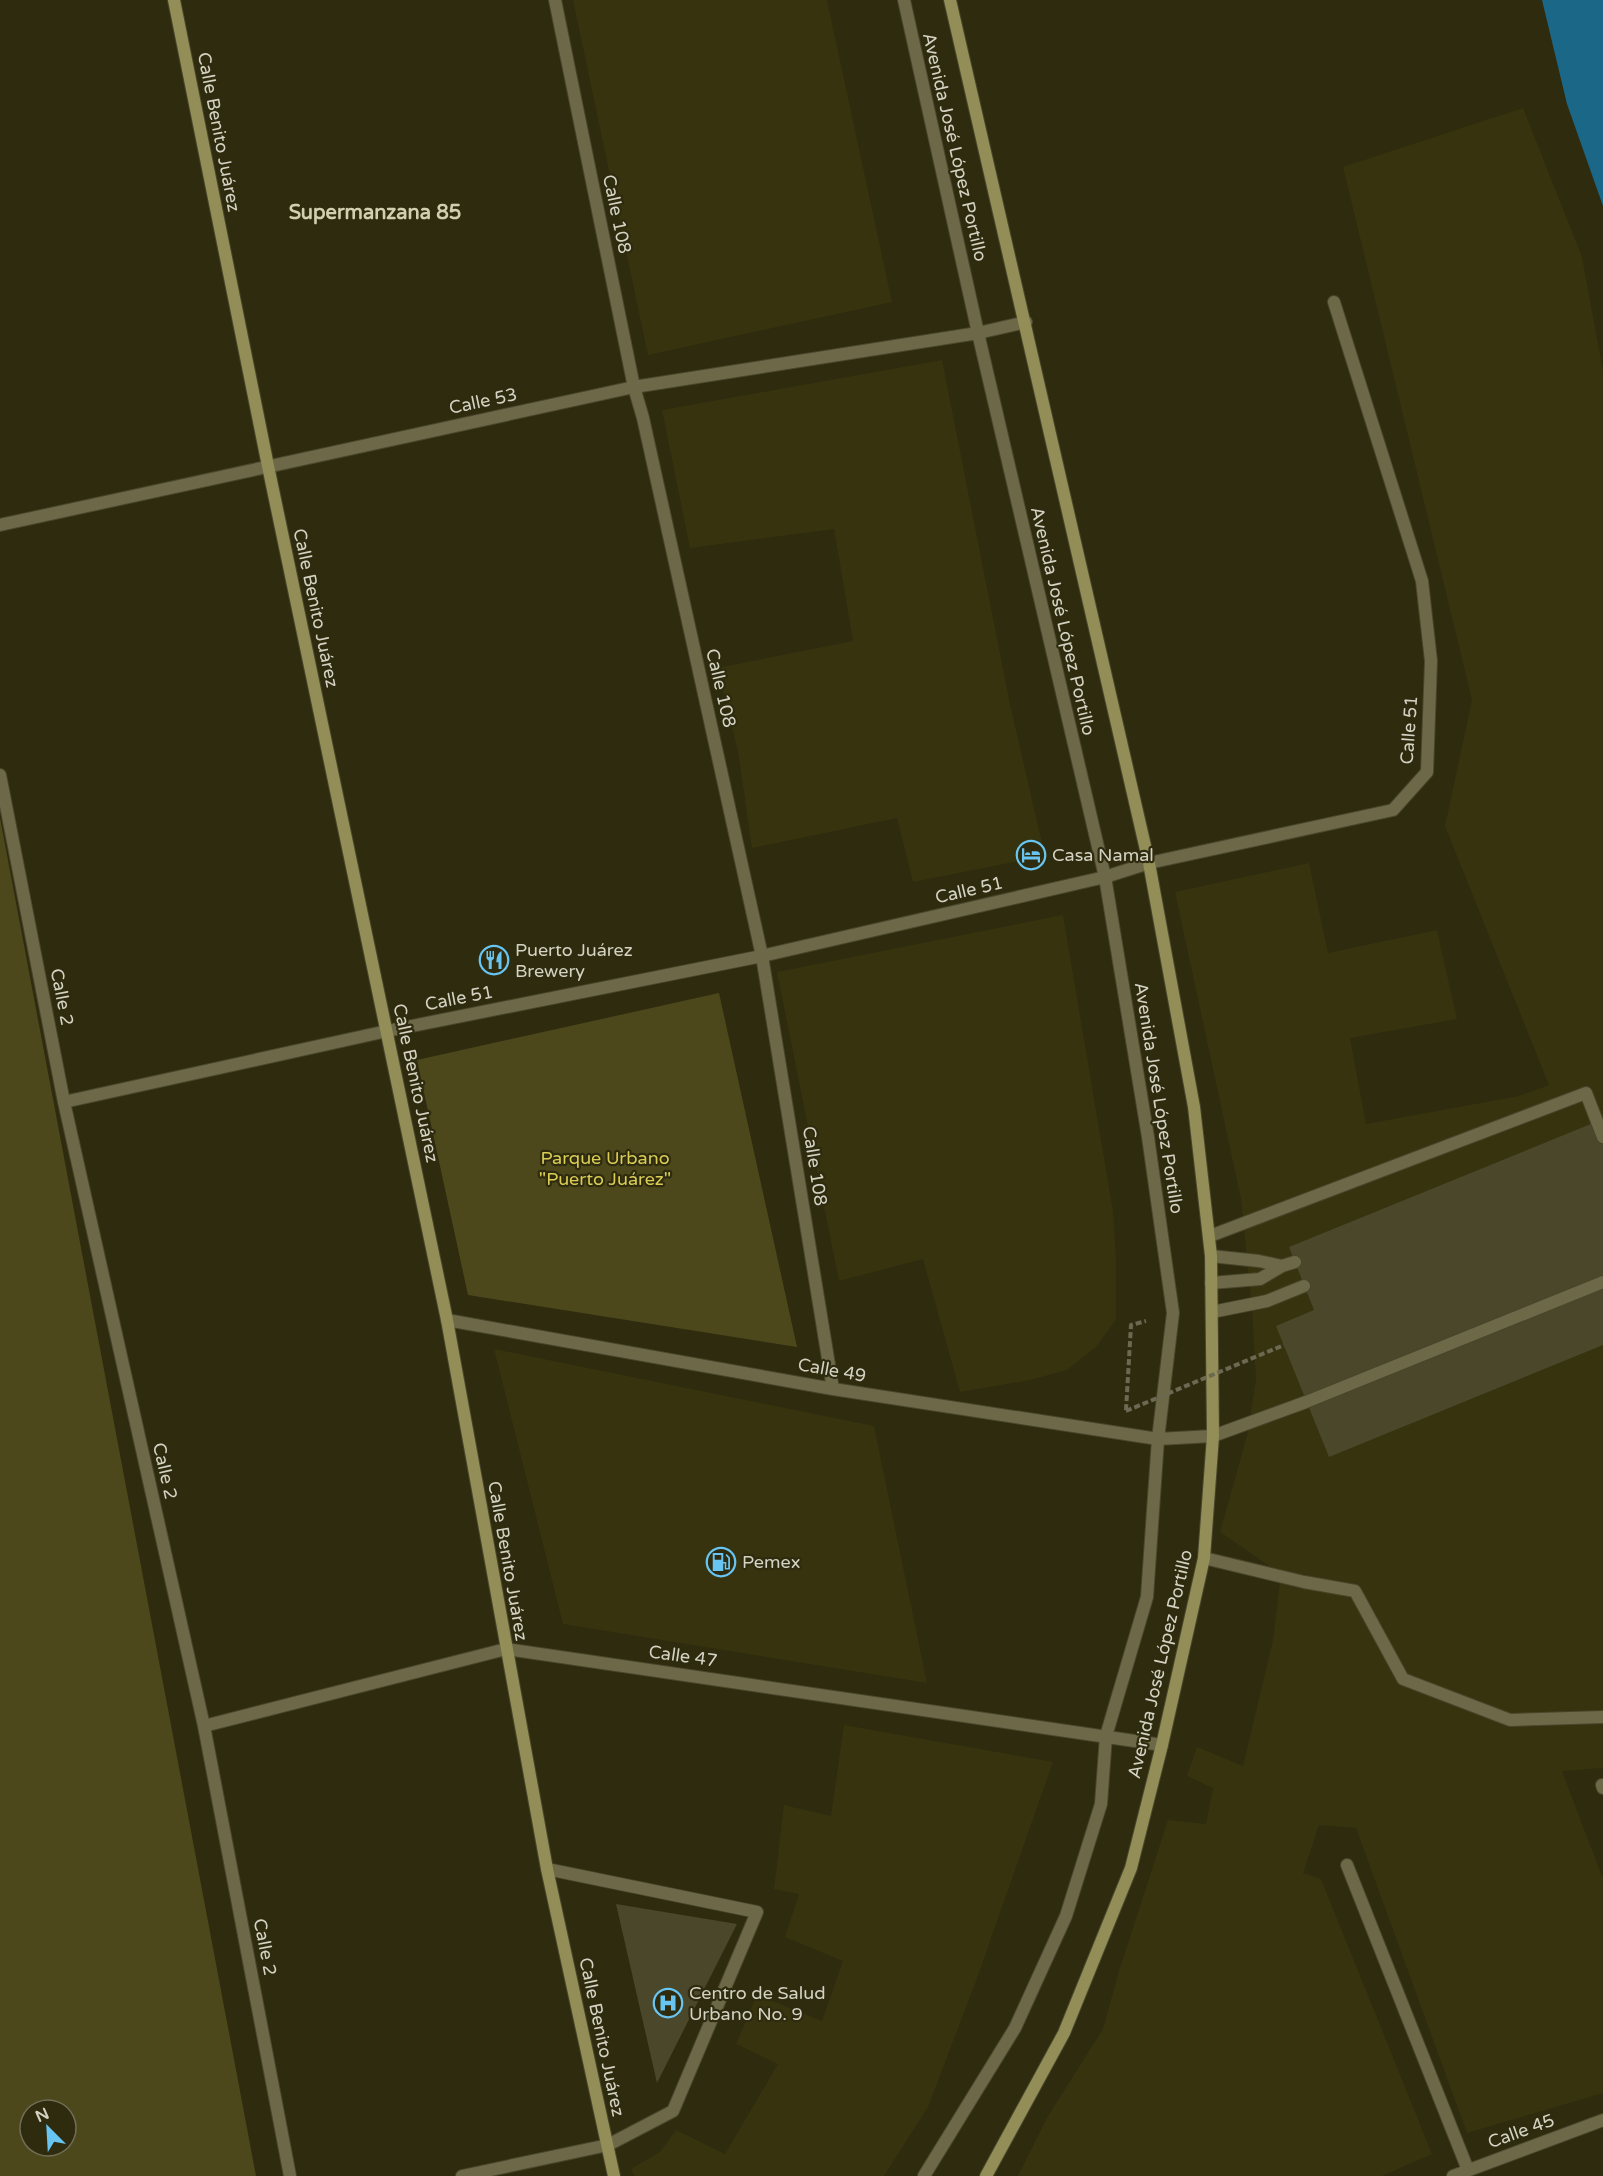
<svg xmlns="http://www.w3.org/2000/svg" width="1603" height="2176" font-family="'Varela Round',sans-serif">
	<rect width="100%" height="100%" fill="#2e2b0f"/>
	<!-- built -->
	<path fill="#37330f" d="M573,0H827L892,302L648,355Z
		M1523,108L1582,257L1603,371V1768L1562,1771L1603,1879V2093L1467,2133L1356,1828L1319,1825L1303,1873L1321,1879L1432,2154L1382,2176H1018L1048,2116L1103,2029L1119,1971L1168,1820L1206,1824L1213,1788L1187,1776L1197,1747L1243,1766L1273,1640L1281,1574L1220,1532L1248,1432L1256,1379L1252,1308L1241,1199L1175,892L1309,863L1328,953L1437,930L1457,1019L1350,1038L1366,1124L1519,1096L1549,1085L1445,826L1472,700L1343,167Z
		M942,360L1010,704L1045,856L913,882L897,818L752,848L738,751L717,668L853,641L834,529L690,548L662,410Z
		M1063,915L1113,1211L1116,1258V1320L1096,1347L1067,1370L1030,1380L960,1392L923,1259L839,1281L777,972Z
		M494,1349L874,1426L927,1683L563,1624Z
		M844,1725L1053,1762L976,1981L928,2107L884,2176H634L631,2169L660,2152L676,2130L725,2154L778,2064L736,2044L757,1995L822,2021L843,1961L785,1937L799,1894L774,1889L784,1805L831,1816Z"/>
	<!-- green -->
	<path fill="#4d481b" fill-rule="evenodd" d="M0,818L256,2176H0ZM30,2110H66V2146H30Z
		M719,993L797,1347L468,1295L417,1060Z"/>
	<!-- water -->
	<path fill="#1b6787" d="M1542,0H1603V206L1567,104Z"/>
	<!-- building -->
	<path fill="#4a472b" d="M1603,1119V1345L1329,1457L1276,1326L1314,1310L1289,1247Z
		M616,1904L737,1924L657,2083Z"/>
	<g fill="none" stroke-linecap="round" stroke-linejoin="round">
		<!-- lane casing -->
		<g stroke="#49462c" stroke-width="14">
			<path id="lane" d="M1210,1236L1586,1093L1603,1137
				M1211,1256L1259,1261L1282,1266L1295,1262
				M1211,1283L1260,1279L1282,1266
				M1212,1312L1267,1301L1304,1286
				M1213,1436L1306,1402L1603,1282
				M1204,1558L1304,1582L1355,1591L1403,1679L1510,1720L1603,1717"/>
		</g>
		<!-- street casing -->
		<g stroke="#49462c" stroke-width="14">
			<path id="street" d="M555,0L634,387L643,418L762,956L833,1389
				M904,0L978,333L1105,877L1148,1137L1173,1313L1158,1439L1147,1597L1106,1736L1101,1804L1066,1916L1015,2028L924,2176
				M0,525L634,387L978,333L1026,322
				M0,775L64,1102L204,1726L290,2176
				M64,1102L387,1031L762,956L1105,877L1149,863L1393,810L1427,772L1431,661L1422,581L1334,302
				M447,1320L833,1389L1158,1439L1213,1436
				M204,1726L506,1649L1162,1745
				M1602,1785L1603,1788
				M1347,1865L1468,2170
				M462,2176L608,2145L673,2111L757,1912L547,1869
				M1453,2176L1603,2120"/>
		</g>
		<!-- secondary casing -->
		<g stroke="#49462c" stroke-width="14">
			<path id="secondary" d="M174,0L268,466L447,1320L547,1869L614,2176
				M950,0L1149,863L1194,1107L1211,1256L1213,1436L1204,1558L1162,1745L1131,1868L1064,2033L986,2176"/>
		</g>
		<!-- path -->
		<path stroke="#6c6952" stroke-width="4" stroke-dasharray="6 3" stroke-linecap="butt" d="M1126,1410L1131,1325L1146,1321"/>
		<!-- lane -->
		<use href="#lane" stroke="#6d6948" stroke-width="12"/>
		<!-- street -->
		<use href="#street" stroke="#6d6948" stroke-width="12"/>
		<!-- secondary -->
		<use href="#secondary" stroke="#938d57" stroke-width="12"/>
		<!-- path-bridge -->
		<path stroke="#6c6952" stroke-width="4" stroke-dasharray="6 3" stroke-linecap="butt" d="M1126,1411L1284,1345"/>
	</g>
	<!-- icons -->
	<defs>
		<g id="hotel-ring" transform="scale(1.5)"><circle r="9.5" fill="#2e2b0f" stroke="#68c4f0" stroke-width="1.5"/><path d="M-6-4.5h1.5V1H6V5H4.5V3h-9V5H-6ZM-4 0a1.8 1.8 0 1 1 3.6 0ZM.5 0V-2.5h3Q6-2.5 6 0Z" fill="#68c4f0"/></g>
		<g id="restaurant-ring" transform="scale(1.5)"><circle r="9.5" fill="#2e2b0f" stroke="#68c4f0" stroke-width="1.5"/><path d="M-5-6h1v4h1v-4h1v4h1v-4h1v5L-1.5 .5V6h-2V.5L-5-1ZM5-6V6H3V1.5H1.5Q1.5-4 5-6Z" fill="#68c4f0"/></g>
		<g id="fuel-ring" transform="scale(1.5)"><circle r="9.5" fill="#2e2b0f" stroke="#68c4f0" stroke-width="1.5"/><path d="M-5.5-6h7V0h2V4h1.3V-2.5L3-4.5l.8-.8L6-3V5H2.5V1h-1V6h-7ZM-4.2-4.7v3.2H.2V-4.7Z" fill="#68c4f0"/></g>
		<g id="hospital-ring" transform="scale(1.5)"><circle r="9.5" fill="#2e2b0f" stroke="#68c4f0" stroke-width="1.5"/><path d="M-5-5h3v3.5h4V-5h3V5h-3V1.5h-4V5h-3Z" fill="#68c4f0"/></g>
	</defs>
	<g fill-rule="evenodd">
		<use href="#hotel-ring" x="1031" y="855"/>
		<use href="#restaurant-ring" x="494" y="960"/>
		<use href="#fuel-ring" x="721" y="1562"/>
		<use href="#hospital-ring" x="668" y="2003"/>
	</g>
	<g text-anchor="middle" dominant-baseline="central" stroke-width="4.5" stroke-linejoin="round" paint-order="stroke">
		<!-- street labels -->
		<g font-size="18" fill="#d4d3c3" stroke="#2e2b0f">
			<text transform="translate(219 132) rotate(79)">Calle Benito Juárez</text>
			<text transform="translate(955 147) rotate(77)">Avenida José López Portillo</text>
			<text transform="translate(617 214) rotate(78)">Calle 108</text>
			<text transform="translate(483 401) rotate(-12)">Calle 53</text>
			<text transform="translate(316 608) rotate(78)">Calle Benito Juárez</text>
			<text transform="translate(1063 621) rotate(77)">Avenida José López Portillo</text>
			<text transform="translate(721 688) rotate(77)">Calle 108</text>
			<text transform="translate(1409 730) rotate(-86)">Calle 51</text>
			<text transform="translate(969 890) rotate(-13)">Calle 51</text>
			<text transform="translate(62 997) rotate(79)">Calle 2</text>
			<text transform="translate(459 998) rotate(-11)">Calle 51</text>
			<text transform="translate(416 1083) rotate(78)">Calle Benito Juárez</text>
			<text transform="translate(1159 1098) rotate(81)">Avenida José López Portillo</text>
			<text transform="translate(815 1166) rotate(81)">Calle 108</text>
			<text transform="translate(832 1370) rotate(10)">Calle 49</text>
			<text transform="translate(165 1471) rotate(77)">Calle 2</text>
			<text transform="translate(508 1561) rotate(80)">Calle Benito Juárez</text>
			<text transform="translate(683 1656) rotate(8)">Calle 47</text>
			<text transform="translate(1160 1664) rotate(-77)">Avenida José López Portillo</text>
			<text transform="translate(265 1947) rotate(79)">Calle 2</text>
			<text transform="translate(602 2037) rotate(78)">Calle Benito Juárez</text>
			<text transform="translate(1521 2131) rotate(-20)">Calle 45</text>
		</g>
		<!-- poi labels -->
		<g font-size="18" fill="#d4d3c3" stroke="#2e2b0f" text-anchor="start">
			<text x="1052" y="855">Casa Namal</text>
			<text x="515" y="950">Puerto Juárez<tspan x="515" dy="21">Brewery</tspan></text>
			<text x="742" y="1562">Pemex</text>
			<text x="689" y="1993">Centro de Salud<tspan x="689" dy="21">Urbano No. 9</tspan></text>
		</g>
		<!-- park labels -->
		<g font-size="18" fill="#dacd56" stroke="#2e2b0f">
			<text x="605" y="1158">Parque Urbano<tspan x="605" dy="21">"Puerto Juárez"</tspan></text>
		</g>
		<!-- neighbourhood labels -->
		<g font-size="20" font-weight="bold" fill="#d2cfaf" stroke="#2e2b0f">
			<text x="375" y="213">Supermanzana 85</text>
		</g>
	</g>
	<!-- north arrow -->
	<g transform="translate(48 2128) rotate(336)"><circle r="28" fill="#2e2b0f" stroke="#706e57" stroke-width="1.5"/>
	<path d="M0-4.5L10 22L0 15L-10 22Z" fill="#68c4f0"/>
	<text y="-9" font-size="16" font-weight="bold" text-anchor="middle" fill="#d4d3c3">N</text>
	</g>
</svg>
